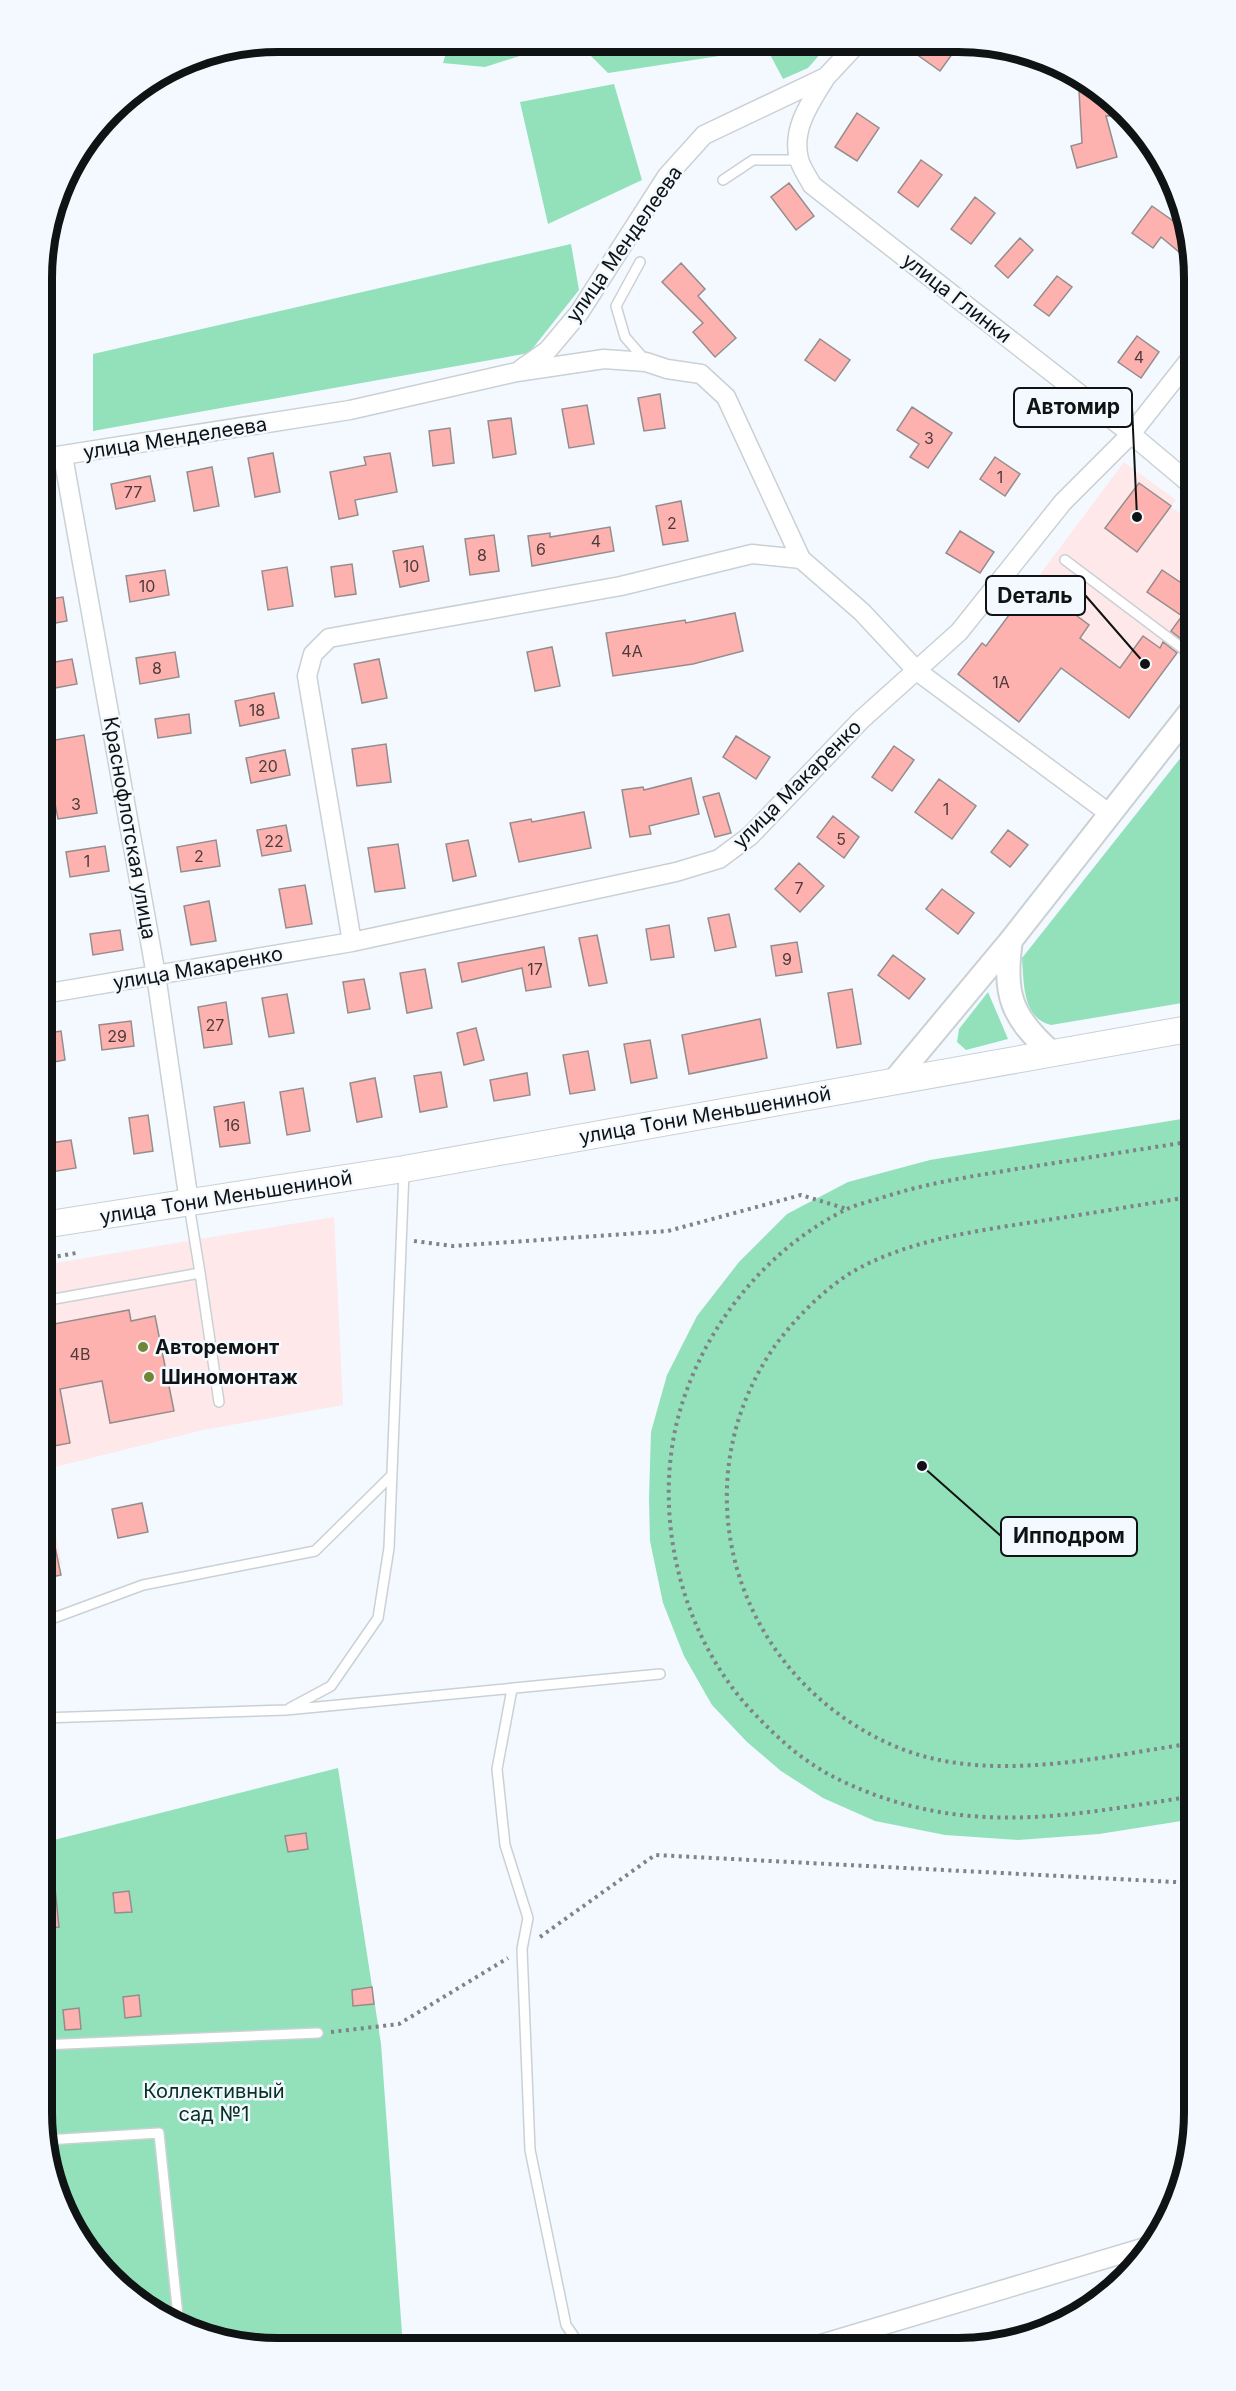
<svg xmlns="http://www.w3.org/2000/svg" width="1236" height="2391" font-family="Inter,sans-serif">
	<rect width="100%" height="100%" fill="#f3f9fe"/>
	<!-- commercial -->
	<path fill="#fee8ea" d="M1124,462L1176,500L1171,507L1194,523V631L1129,718L1003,624Z
		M334,1217L343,1405L203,1430L43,1470V1265Z
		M43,1474L62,1564L43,1568Z"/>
	<!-- green -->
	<path fill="#92e1bb" d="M449,43L558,44L485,67L443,63Z
		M579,44L721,45L719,56L608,73Z
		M765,45H828L808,68L783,79Z
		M614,84L642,180L548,224L520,102Z
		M571,244L579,290L529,353L93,431V354Z
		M1194,741V1001L1051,1025C1022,1018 1024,983 1022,958Z
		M988,992L1008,1039L966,1050L957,1042L959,1029Z
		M1194,1117V1819L1099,1834L1018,1840L945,1835L875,1821L823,1798L781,1771L747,1742L712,1705L684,1656L663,1603L650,1541L649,1499L651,1432L667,1375L697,1316L739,1262L787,1214L848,1182L930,1160Z
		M338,1768L381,2044L403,2347H247L174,2325L123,2290L82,2244L54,2188L42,2112V1843Z"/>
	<!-- building -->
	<path fill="#feb2af" stroke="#958d8d" stroke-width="1.5" d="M905,46H958L940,71Z
		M1098,90L1114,101L1126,115L1106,116L1117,157L1077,168L1071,146L1082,143L1079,91Z
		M857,113L879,128L857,161L835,147Z
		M921,160L942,175L918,207L898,192Z
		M789,183L814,216L796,230L771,197Z
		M975,197L995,213L971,244L951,229Z
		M1152,206L1186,230L1191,262L1161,237L1153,248L1132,233Z
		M1020,238L1033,250L1008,278L995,266Z
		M681,263L705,289L698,296L736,338L715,357L693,332L703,323L662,282Z
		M1057,276L1072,287L1049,316L1034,305Z
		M1137,336L1159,352L1141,378L1118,362Z
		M820,339L850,360L835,381L805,360Z
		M660,394L665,428L644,431L638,398Z
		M587,405L594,444L569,448L562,409Z
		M912,407L952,433L928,468L910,457L919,444L897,430Z
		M511,418L516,454L493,458L488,421Z
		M450,428L454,463L433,466L429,431Z
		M273,453L280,492L255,497L248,458Z
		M390,453L397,492L355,500L358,515L339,519L330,472L366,465L364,457Z
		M995,457L1020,474L1005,496L980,479Z
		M212,467L219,506L194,511L187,472Z
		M150,476L155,501L116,509L111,484Z
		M1139,483L1171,506L1137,552L1105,528Z
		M681,501L688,541L663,545L656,506Z
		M610,527L614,551L532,566L528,536L550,533V537Z
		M960,531L994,552L980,573L946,553Z
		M494,535L499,571L470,575L465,539Z
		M423,546L429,581L400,587L393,551Z
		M1194,563V631L1185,642L1171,631L1182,616L1147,592L1162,570L1180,582Z
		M352,564L356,594L335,597L331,567Z
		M287,567L293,606L268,610L262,571Z
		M165,570L169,595L130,602L126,576Z
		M1033,583L1089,625L1080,638L1120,668L1143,636L1160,648L1163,642L1177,653L1129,718L1061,668L1019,722L958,674L982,643L986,646Z
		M63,597L67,621L44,625V600Z
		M735,613L743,651L693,664L613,676L606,633L685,620L686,623Z
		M552,647L560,686L535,691L527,652Z
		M175,652L179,677L140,684L136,658Z
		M72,659L77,684L44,690V664Z
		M379,659L387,698L362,703L354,664Z
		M274,693L279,718L240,726L235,701Z
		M189,714L191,733L158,738L155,719Z
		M84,735L97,813L58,819L43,742Z
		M736,736L770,757L756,779L723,757Z
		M386,744L391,782L357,786L352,749Z
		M894,746L914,760L892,791L872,777Z
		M285,750L290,775L251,783L246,758Z
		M691,778L699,814L649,826L651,834L630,837L622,790L643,787L644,790Z
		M939,779L976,806L952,839L915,812Z
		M719,793L731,833L715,837L703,797Z
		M584,812L591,848L519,862L510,823L531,819L532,822Z
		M833,816L859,837L844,858L817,837Z
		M286,825L291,851L262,856L257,830Z
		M1008,830L1028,845L1010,867L991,852Z
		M216,840L220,866L181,872L177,847Z
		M468,840L476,876L453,881L446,844Z
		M398,844L405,888L375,892L368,848Z
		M105,846L109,871L70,877L66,852Z
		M799,863L824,886L800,912L775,889Z
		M305,885L312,924L286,928L279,889Z
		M942,889L974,913L958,934L926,909Z
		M209,901L216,941L191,945L184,906Z
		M729,914L736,947L715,951L708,918Z
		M669,925L674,957L651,960L646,929Z
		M120,930L123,950L93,955L90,934Z
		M597,935L607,983L589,986L579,938Z
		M797,942L802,972L776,976L771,946Z
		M544,947L551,987L526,991L522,968L462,982L458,963Z
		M893,955L925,979L909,999L878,975Z
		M425,969L432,1008L407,1013L400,973Z
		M364,979L370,1009L348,1013L343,982Z
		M852,989L861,1044L837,1048L828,993Z
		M287,994L294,1033L269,1037L262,998Z
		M226,1002L232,1044L204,1048L198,1007Z
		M760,1019L767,1058L689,1074L682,1035Z
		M131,1021L134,1046L102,1050L99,1025Z
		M476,1028L484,1060L464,1065L457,1033Z
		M61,1031L65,1060L43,1064V1034Z
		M650,1040L657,1078L631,1083L624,1044Z
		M588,1051L595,1090L570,1094L563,1055Z
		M441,1072L447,1107L420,1112L414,1076Z
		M527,1073L530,1095L494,1101L490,1080Z
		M375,1078L382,1117L357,1122L350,1083Z
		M303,1088L310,1131L287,1135L280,1092Z
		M244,1102L250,1143L220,1147L214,1107Z
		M148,1115L153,1151L134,1154L129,1118Z
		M71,1140L76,1168L45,1173L43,1144Z
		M129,1310L131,1321L155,1316L174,1411L110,1423L102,1381L60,1389L70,1443L43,1448V1326Z
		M142,1503L148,1532L118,1538L112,1509Z
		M50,1523L61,1575L43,1579V1524Z
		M306,1833L308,1849L288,1852L285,1836Z
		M42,1878H54L59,1927L42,1929Z
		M129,1891L132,1912L115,1913L113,1893Z
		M372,1987L374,2004L353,2006L352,1990Z
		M139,1995L141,2016L125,2018L123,1997Z
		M79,2008L81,2029L65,2030L63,2010Z"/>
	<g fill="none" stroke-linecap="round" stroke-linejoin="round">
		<!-- service casing -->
		<g stroke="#cad1d5" stroke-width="12">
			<path id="service" d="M723,180L753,160H799
				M640,262L616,306L625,337L645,360
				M1065,560L1194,657
				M200,1273L219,1402
				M43,1301L200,1273L189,1205
				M43,1622L143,1585L315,1551L392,1475
				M512,1689L497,1769L505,1845L528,1918L522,1949L530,2150L566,2325L582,2348
				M290,1708L331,1686L378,1618L389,1548L404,1171
				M42,1718L286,1710L660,1674
				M42,2045L318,2033
				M46,2140L159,2133L179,2326"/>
		</g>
		<!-- minor casing -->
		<g stroke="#cad1d5" stroke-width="21">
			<path id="minor" d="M826,77C811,102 791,128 799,159C801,168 808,177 812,185L1131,434L1194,487
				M521,369L548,350L579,313L667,176L704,135L826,77L855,46
				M63,456L156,975L189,1202
				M44,458L350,410L517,372L604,359L646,362L667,369L701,374L726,397L801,559L862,612L917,671L1110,814
				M352,942L307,676L313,654L329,638L621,586L752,554L801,559
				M43,994L352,942L676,872L719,859L750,836L861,720L959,632L1063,502L1131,434L1194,354
				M804,2349L1152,2245"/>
		</g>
		<!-- tertiary casing -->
		<g stroke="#cad1d5" stroke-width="26">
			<path id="tertiary" d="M1011,940C1003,994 1011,1017 1052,1053
				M893,1082L1012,939L1194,707"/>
		</g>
		<!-- secondary casing -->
		<g stroke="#cad1d5" stroke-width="28">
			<path id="secondary" d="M43,1225L404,1169L1194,1028"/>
		</g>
		<!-- path -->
		<path stroke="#7f8386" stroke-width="4" stroke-dasharray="3 4.5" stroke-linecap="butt" d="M414,1241L453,1246L668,1231L801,1195L847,1209
			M43,1259L76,1253
			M1194,1743C1099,1757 984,1786 892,1745C736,1676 675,1485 777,1343C799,1314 832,1281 865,1265C918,1239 976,1231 1034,1222C1087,1214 1140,1205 1194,1196
			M1194,1796C1068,1816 965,1838 844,1782C805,1764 778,1739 749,1708C676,1627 648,1499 685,1395C712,1317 771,1247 845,1210C855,1205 867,1202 878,1199C919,1185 961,1178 1004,1171C1067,1161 1130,1151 1194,1141
			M540,1937L655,1855L1194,1883
			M331,2032L399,2024L508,1958"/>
		<!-- service -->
		<use href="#service" stroke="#fff" stroke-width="9"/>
		<!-- minor -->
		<use href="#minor" stroke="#fff" stroke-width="18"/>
		<!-- tertiary -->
		<use href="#tertiary" stroke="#fff" stroke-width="22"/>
		<!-- secondary -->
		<use href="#secondary" stroke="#fff" stroke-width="26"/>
	</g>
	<!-- markers -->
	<g fill="#718536" stroke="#f3f9fe" stroke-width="2">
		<circle cx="143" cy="1347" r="6"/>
		<circle cx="149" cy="1377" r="6"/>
	</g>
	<g text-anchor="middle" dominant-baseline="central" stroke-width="5" stroke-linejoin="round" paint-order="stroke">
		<!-- number labels -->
		<g font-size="16" fill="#4c3b3b">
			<text x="1139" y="357">4</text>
			<text x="929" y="438">3</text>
			<text x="1000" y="477">1</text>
			<text x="133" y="492">77</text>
			<text x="672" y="523">2</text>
			<text x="596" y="541">4</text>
			<text x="541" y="549">6</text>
			<text x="482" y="555">8</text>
			<text x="411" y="566">10</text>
			<text x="147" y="586">10</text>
			<text x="632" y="651">4А</text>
			<text x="157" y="668">8</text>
			<text x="1001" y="682">1А</text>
			<text x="257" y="710">18</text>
			<text x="268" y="766">20</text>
			<text x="76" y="804">3</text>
			<text x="946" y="809">1</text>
			<text x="841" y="839">5</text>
			<text x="274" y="841">22</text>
			<text x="199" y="856">2</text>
			<text x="87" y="861">1</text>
			<text x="799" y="888">7</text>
			<text x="787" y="959">9</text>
			<text x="535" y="969">17</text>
			<text x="215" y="1025">27</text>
			<text x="117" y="1036">29</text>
			<text x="232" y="1125">16</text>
			<text x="80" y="1354">4В</text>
		</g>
		<!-- street labels -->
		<g font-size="20" fill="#101314" stroke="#f3f9fe">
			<text transform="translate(624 244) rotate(-55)">улица Менделеева</text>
			<text transform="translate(957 298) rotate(38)">улица Глинки</text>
			<text transform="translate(175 438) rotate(-9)">улица Менделеева</text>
			<text transform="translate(797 784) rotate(-45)">улица Макаренко</text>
			<text transform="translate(130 828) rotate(80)">Краснофлотская улица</text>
			<text transform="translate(198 968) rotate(-10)">улица Макаренко</text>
			<text transform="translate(705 1115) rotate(-10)">улица Тони Меньшениной</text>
			<text transform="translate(226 1197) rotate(-9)">улица Тони Меньшениной</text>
		</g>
		<!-- poi labels -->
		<g font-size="20" font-weight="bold" fill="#101314" stroke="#f3f9fe" text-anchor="start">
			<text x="155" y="1347">Авторемонт</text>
			<text x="161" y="1377">Шиномонтаж</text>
		</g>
		<!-- park labels -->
		<g font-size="20" fill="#063222" stroke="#f3f9fe">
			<text x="214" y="2091">Коллективный<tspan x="214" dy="23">сад №1</tspan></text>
		</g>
	</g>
	<!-- crop -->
	<path d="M0 0H1236V2391H0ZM278 52H958A226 226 0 0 1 1184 278V2112A226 226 0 0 1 958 2338H278A226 226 0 0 1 52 2112V278A226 226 0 0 1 278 52Z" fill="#f3f9fe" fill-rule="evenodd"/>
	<path fill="none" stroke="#101314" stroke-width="8" d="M278 52H958A226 226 0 0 1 1184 278V2112A226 226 0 0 1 958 2338H278A226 226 0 0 1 52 2112V278A226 226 0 0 1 278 52Z"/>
	<!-- callouts -->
	<path fill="none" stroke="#101314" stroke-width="2" d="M1137 517L1132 407M1145 664L1085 595M922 1466L1001 1536"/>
	<g fill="#101314" stroke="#f3f9fe" stroke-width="2">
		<circle cx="1137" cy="517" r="6"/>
		<circle cx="1145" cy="664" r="6"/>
		<circle cx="922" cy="1466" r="6"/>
	</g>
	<g fill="#f3f9fe" stroke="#101314" stroke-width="2">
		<rect x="1014" y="388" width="118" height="39" rx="6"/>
		<rect x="986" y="576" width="99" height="39" rx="6"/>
		<rect x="1001" y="1517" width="136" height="39" rx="6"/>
	</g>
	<g font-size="21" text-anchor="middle" font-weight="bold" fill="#101314">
		<text x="1073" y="414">Автомир</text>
		<text x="1035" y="603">Dеталь</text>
		<text x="1069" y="1543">Ипподром</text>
	</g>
</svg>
